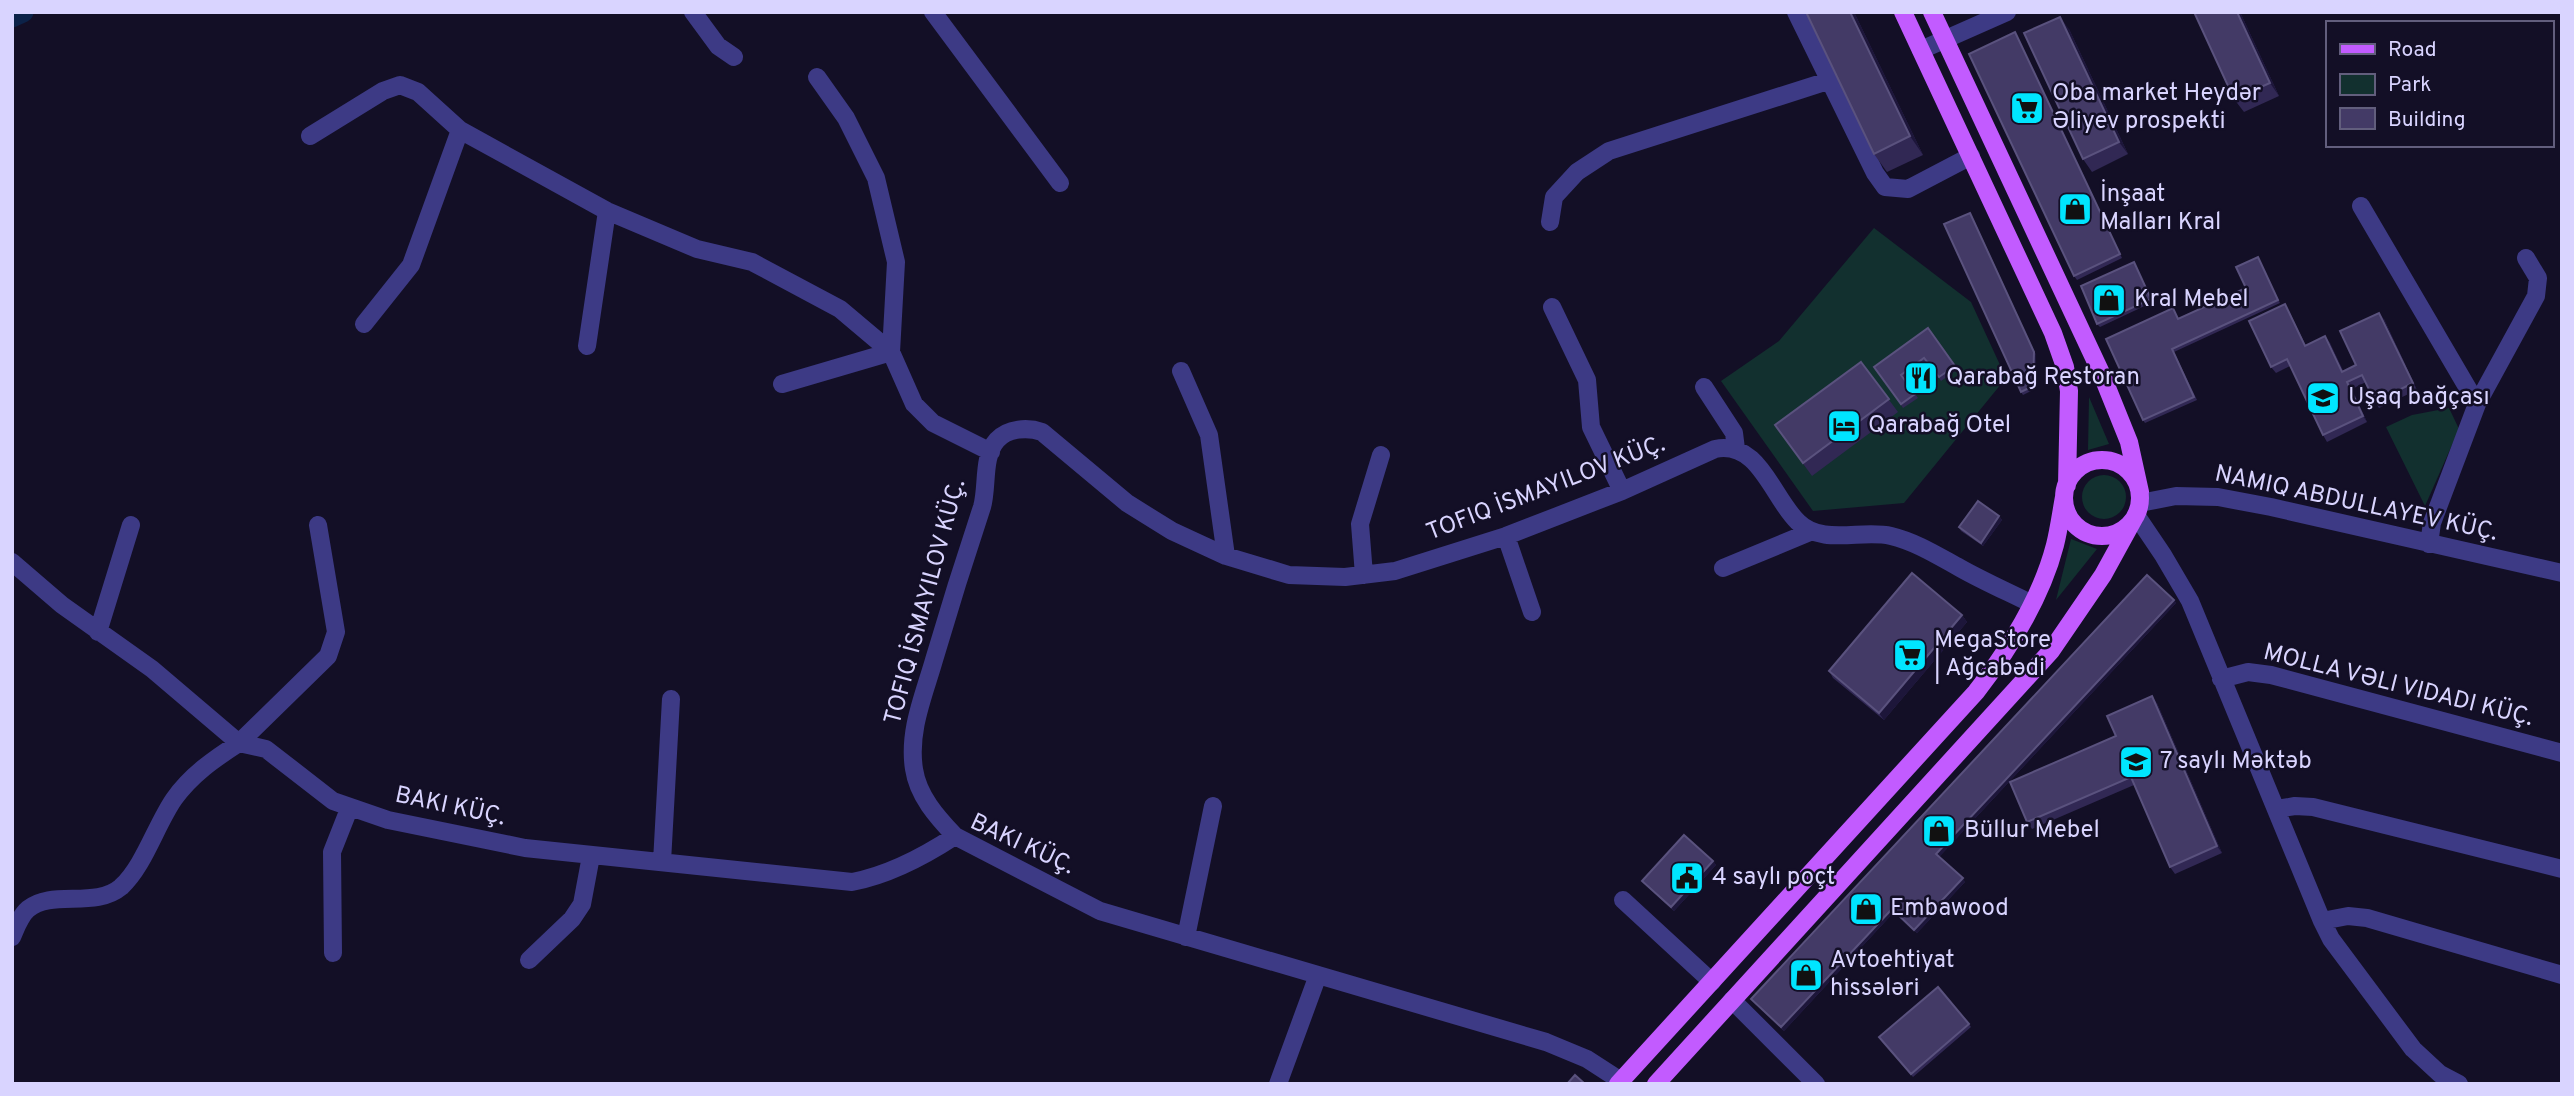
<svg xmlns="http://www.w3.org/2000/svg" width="2574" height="1096" font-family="Overpass,sans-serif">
	<rect width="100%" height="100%" fill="#130f26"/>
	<!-- green -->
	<path fill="#12302f" d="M1874,228L1971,302L2006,378L1904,503L1813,511L1721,381L1779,341Z
		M2089,397L2109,444L2088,450Z
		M2449,408L2459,429L2425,506L2386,427L2412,415Z
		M2082 497a22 22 0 1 1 44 0a22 22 0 1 1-44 0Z
		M2071,539L2097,549L2056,600Z"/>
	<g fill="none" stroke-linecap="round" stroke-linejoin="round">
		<!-- canal -->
		<path stroke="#0c2248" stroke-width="21" d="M12,17L23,12"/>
		<!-- minor -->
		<path stroke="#3d3a85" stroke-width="18" d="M693,12L718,46L734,57
			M933,12L1060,183
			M1796,12L1875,173L1885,187L1908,189L1971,156
			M1921,50L2007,12
			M310,136L383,91L400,85L418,92L460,130L607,211L697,249L752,262L840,309L891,352L914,404L933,423L991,452
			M2361,206L2477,404
			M1550,222L1554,197L1577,172L1609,151L1831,80
			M1552,307L1587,380L1591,427L1622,491
			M364,324L411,265L460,130
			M587,346L607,211
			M1181,371L1209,435L1226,556
			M782,384L891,352L896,262L876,178L846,118L817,77
			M1704,387L1734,433L1736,449
			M2140,503L2176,496L2218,497L2271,507L2562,573
			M2136,515L2163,555L2190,601L2322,921L2331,939L2413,1049L2440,1074L2459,1084
			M1506,536L1532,612
			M2429,544L2432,523L2477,404L2536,296L2538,278L2526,258
			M12,562L62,605L152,669L239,743L328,656L336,632L318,525
			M1723,568L1810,532
			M1364,575L1360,524L1381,455
			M98,632L131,525
			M2221,679L2248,672L2271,675L2562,753
			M2277,809L2295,806L2313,807L2562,869
			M955,836C937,817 918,796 914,769C908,731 924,695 934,660C949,609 965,558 982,507C988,486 982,457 997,440C1008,428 1028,427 1042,432L1127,503L1172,531L1226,556L1289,575L1345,577L1395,571L1506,536L1622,491L1715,449C1759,440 1772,497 1798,522C1822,546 1862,529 1891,536C1916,542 1938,556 1960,568C1983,581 2008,592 2032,604
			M662,862L671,699
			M1623,900L1712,982
			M2322,921L2348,916L2367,918L2562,975
			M12,937C16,928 20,916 28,909C52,889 95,909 121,887C144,866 156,825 174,799C191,775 214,759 239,743L266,749L333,801L388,820L525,848L852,882C889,875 923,857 955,836L1100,911L1546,1042L1587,1059L1621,1081
			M1186,937L1213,806
			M333,953L332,852L349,809
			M529,960L572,919L582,904L591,856
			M1732,1000L1816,1084
			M1278,1084L1318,975"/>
		<!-- major -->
		<path stroke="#c25bff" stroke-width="18" d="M1903,12L2053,333L2065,367L2069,391L2067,485
			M1932,12L2102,375L2129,442L2140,492
			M2064 498a38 38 0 1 1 76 0a38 38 0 1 1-76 0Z
			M1618,1084L1976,692C2010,648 2041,599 2055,545C2059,529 2061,513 2064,497
			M1656,1084L2051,651L2103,575L2136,515"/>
	</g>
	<!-- wall -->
	<path fill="#312854" d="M1806,12H1854L1923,155L1887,172L1874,154Z
		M2194,12H2240L2279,96L2244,112L2234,99Z
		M2069,29L2128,154L2092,172L2083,159Z
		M2015,32L2122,258L2077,280L2074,276Z
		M1972,216L2036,355L2035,389L2023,395L2021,392Z
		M2260,261L2280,303L2174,352L2197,400L2145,423L2143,420L2173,308L2179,319L2246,288Z
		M2134,262L2153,302L2100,327L2097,324Z
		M2289,311L2306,346L2325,336L2330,343L2343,371L2356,365L2384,319L2417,390L2379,408L2375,402L2366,382L2352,389L2367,422L2327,442L2323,435L2290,366L2276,373L2271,367Z
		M1928,328L1958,369L1941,381L1927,361L1904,378L1918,398L1903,408L1874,367Z
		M1861,362L1898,412L1812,476L1775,425Z
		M1999,516L2002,520L1983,546L1961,531L1959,527Z
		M2174,600L2176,603L1939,857L1965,882L1917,933L1894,912L1784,1031L1754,1002L1751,999Z
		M1962,615L1967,622L1884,720L1833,678L1829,671Z
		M2157,703L2222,853L2175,874L2170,867L2134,785L2032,829L2027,822Z
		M1713,861L1716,865L1674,911L1642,881Z
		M1969,1024L1971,1027L1913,1077L1882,1041Z"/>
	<!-- shaded-wall -->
	<path fill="#1d163a" d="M1850,12H1854L1923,155L1910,136Z
		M2237,12H2240L2279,96L2270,83Z
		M2060,17L2069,29L2128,154L2119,142Z
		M2015,32L2017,35L2122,258L2120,254Z
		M1970,213L2036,355L2035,389L2033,386Z
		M2379,313L2384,319L2417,390L2413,383Z
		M2325,336L2330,343L2347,378L2342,372Z
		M2347,382L2352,389L2367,422L2363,416Z
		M1999,516L2002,520L1983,546L1981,543Z
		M2174,600L2176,603L1939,857L1936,854Z
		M1962,615L1967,622L1884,720L1879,713Z
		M2152,696L2157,703L2222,853L2217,846Z
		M1713,861L1716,865L1674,911L1671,907Z
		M1963,878L1965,882L1917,933L1914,930Z
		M1892,909L1894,912L1784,1031L1781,1027Z"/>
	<!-- building -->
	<path fill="#433a66" stroke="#5a527e" stroke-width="2" d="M1806,12H1850L1910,136L1874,154Z
		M2194,12H2237L2270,83L2234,99Z
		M2060,17L2119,142L2083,159L2024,33Z
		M2015,32L2120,254L2074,276L1969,54Z
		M1970,213L2034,352L2033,386L2021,392L1944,224Z
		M2258,257L2278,300L2172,349L2194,397L2143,420L2106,339L2173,308L2178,319L2246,288L2236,267Z
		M2134,262L2151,299L2097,324L2081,286Z
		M2285,304L2305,346L2325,336L2342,372L2356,365L2340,331L2379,313L2413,383L2375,402L2362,375L2347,382L2363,416L2323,435L2287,359L2271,367L2249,321Z
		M1928,328L1955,366L1939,377L1924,358L1901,375L1915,394L1901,404L1874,367Z
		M1861,362L1889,399L1803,463L1775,425Z
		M1978,501L1999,516L1981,543L1959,527Z
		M1912,573L1962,615L1879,713L1829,671Z
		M2147,575L2174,600L1936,854L1963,878L1914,930L1892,909L1781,1027L1751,999Z
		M2152,696L2217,846L2170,867L2131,777L2027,822L2010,782L2116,736L2107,716Z
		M1684,835L1713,861L1671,907L1642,881Z
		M1938,987L1969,1024L1911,1074L1879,1037Z
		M1575,1075L1585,1084H1567Z"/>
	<!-- icons -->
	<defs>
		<g id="supermarket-square" transform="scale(1.75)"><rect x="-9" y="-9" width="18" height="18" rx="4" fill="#00e5ff" stroke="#130f26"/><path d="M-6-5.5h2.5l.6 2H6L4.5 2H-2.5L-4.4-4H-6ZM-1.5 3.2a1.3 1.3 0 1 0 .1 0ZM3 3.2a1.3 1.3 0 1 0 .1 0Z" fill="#111"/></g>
		<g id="shop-square" transform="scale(1.75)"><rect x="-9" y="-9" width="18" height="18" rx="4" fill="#00e5ff" stroke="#130f26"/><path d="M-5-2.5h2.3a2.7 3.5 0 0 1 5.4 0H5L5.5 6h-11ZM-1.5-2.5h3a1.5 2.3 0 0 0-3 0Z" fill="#111"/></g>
		<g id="restaurant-square" transform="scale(1.75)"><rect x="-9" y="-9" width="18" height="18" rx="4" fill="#00e5ff" stroke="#130f26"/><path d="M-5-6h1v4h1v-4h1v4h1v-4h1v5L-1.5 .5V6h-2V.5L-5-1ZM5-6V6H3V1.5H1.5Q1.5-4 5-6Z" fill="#111"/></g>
		<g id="school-square" transform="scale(1.75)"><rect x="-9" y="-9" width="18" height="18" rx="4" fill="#00e5ff" stroke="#130f26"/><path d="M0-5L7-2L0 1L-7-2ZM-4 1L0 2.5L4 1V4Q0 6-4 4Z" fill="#111"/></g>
		<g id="hotel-square" transform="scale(1.75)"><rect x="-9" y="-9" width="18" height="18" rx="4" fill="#00e5ff" stroke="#130f26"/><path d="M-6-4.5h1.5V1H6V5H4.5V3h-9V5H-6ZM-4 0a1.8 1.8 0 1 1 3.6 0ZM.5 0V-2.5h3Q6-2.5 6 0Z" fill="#111"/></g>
		<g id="civic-square" transform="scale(1.75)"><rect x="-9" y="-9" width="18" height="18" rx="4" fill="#00e5ff" stroke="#130f26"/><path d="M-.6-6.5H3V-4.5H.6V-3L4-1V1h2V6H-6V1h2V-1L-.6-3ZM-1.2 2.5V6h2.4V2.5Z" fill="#111"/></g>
	</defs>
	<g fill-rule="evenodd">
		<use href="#supermarket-square" x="2027" y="108"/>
		<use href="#shop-square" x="2075" y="209"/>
		<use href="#shop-square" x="2109" y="300"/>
		<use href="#restaurant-square" x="1921" y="378"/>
		<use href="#school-square" x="2323" y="398"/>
		<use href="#hotel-square" x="1844" y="426"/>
		<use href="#supermarket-square" x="1910" y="655"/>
		<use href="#school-square" x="2136" y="762"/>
		<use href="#shop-square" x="1939" y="831"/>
		<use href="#civic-square" x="1687" y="878"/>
		<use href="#shop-square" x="1866" y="909"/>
		<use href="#shop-square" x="1806" y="975"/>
	</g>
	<g text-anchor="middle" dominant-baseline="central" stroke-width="5" stroke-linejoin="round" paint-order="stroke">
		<!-- poi labels -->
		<g font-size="24" fill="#d9d4ff" stroke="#130f26" text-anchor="start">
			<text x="2052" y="94">Oba market Heydər<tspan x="2052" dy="28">Əliyev prospekti</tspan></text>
			<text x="2100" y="195">İnşaat<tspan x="2100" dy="28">Malları Kral</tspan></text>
			<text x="2134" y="300">Kral Mebel</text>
			<text x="1946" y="378">Qarabağ Restoran</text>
			<text x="2348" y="398">Uşaq bağçası</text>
			<text x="1868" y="426">Qarabağ Otel</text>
			<text x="1934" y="641">MegaStore<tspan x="1934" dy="28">| Ağcabədi</tspan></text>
			<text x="2160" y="762">7 saylı Məktəb</text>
			<text x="1964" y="831">Büllur Mebel</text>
			<text x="1712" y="878">4 saylı poçt</text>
			<text x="1890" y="909">Embawood</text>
			<text x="1830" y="961">Avtoehtiyat<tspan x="1830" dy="28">hissələri</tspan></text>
		</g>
		<!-- street labels -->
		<g font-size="24" fill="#d9d4ff" stroke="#130f26">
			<text transform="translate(1546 489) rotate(-21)">TOFIQ İSMAYILOV KÜÇ.</text>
			<text transform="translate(2356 504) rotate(12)">NAMIQ ABDULLAYEV KÜÇ.</text>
			<text transform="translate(926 602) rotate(-75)">TOFIQ İSMAYILOV KÜÇ.</text>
			<text transform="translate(2398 686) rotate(14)">MOLLA VƏLI VIDADI KÜÇ.</text>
			<text transform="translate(450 807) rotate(12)">BAKI KÜÇ.</text>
			<text transform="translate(1022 845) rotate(25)">BAKI KÜÇ.</text>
		</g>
	</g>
	<!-- border -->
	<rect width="2574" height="1096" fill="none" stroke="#d9d4ff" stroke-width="28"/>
	<!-- legend -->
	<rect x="2326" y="21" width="228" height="126" fill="#130f26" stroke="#625e7d" stroke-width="2"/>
	<rect x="2340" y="44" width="35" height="10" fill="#c25bff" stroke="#625e7d" stroke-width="2"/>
	<text x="2388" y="56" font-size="21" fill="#d9d4ff">Road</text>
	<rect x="2340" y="74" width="35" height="21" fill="#12302f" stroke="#625e7d" stroke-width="2"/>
	<text x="2388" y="91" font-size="21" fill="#d9d4ff">Park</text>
	<rect x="2340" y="108" width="35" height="21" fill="#433a66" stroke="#625e7d" stroke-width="2"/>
	<text x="2388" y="126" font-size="21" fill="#d9d4ff">Building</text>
</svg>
